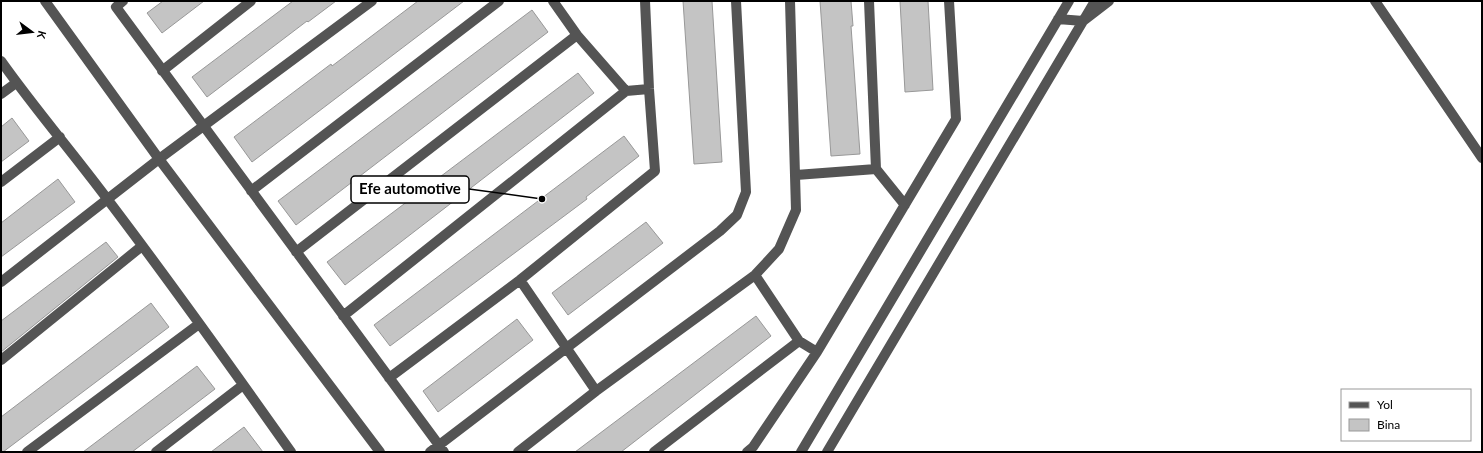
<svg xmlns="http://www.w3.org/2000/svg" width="1483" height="453" font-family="Lato,sans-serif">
	<rect width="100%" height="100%" fill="#fff"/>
	<!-- building -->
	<path fill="#c4c4c4" stroke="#989898" d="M163,1H204L162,33L147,13Z
		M293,1H336L308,22L307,21L207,97L192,77Z
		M418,1H464L252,162L234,137L331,64L332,66Z
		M683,1H712L722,162L694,164Z
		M820,1H851L853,26H851L860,154L831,156Z
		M900,1H928L933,90L905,92Z
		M532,10L548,32L296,225L278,201Z
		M578,73L594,93L345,285L327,262Z
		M12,118L29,141L1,162V127Z
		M624,136L639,156L586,197L587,199L390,346L374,325Z
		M58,179L75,202L1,257V223Z
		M646,222L663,243L568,315L552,293Z
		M106,242L118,257L1,352V321Z
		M151,303L169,327L3,452H1V417Z
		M756,316L771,336L621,452H575Z
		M517,319L533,340L438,412L423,391Z
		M197,366L215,389L132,452H83Z
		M244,427L263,452H211Z"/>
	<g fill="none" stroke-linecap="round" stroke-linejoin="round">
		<!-- minor -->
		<path stroke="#545454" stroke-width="10" d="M45,1L159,159L380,452
			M123,1L116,7L444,452
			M553,1L577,35L626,91L649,89
			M869,1L876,169L905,205
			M1375,1L1482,158
			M1058,19L1083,21L1109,1
			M1,61C35,109 73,153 108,200C171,283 231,367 291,452
			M162,71L251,1
			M1,94L16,83
			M796,175L876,169
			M1,182L60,137
			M251,191L499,1
			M296,252L577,35
			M755,275L799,341L817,352
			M520,280L596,391
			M1,282L159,159L372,1
			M343,316L626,91
			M1,360L142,246
			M389,378L520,280L655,171L649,89L645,1
			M27,452L199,324
			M156,452L243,385
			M430,452L720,231L737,215L746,192L736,1
			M518,452L596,391L755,275L779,249L796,210L790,1
			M654,452L799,341
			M747,452L753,447L817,352L956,119L949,1
			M801,452L1069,1
			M827,452L1095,1"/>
	</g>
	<!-- callouts -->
	<path fill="none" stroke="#000" stroke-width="1.5" d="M542 199L469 189"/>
	<circle fill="#000" stroke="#fff" stroke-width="1.5" cx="542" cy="199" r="4"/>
	<rect fill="#fff" stroke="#000" stroke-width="1.5" x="351" y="176" width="118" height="27" rx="4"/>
	<g font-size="15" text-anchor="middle" font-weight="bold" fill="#000">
		<text x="410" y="194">Efe automotive</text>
	</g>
	<!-- border -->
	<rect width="1483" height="453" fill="none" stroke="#000000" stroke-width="4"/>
	<!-- legend -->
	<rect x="1341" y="389" width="130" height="52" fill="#ffffff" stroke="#999999"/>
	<rect x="1349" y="402" width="20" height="6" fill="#545454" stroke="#999999"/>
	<text x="1377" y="409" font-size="12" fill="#000000">Yol</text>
	<rect x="1349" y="419" width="20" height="12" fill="#c4c4c4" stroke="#999999"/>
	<text x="1377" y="429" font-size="12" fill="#000000">Bina</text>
	<!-- north arrow -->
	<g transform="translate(32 32) rotate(105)" stroke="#ffffff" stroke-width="3" paint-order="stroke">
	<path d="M0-3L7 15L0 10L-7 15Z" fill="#000000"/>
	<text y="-6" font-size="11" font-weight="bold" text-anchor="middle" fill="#000000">K</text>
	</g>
</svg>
